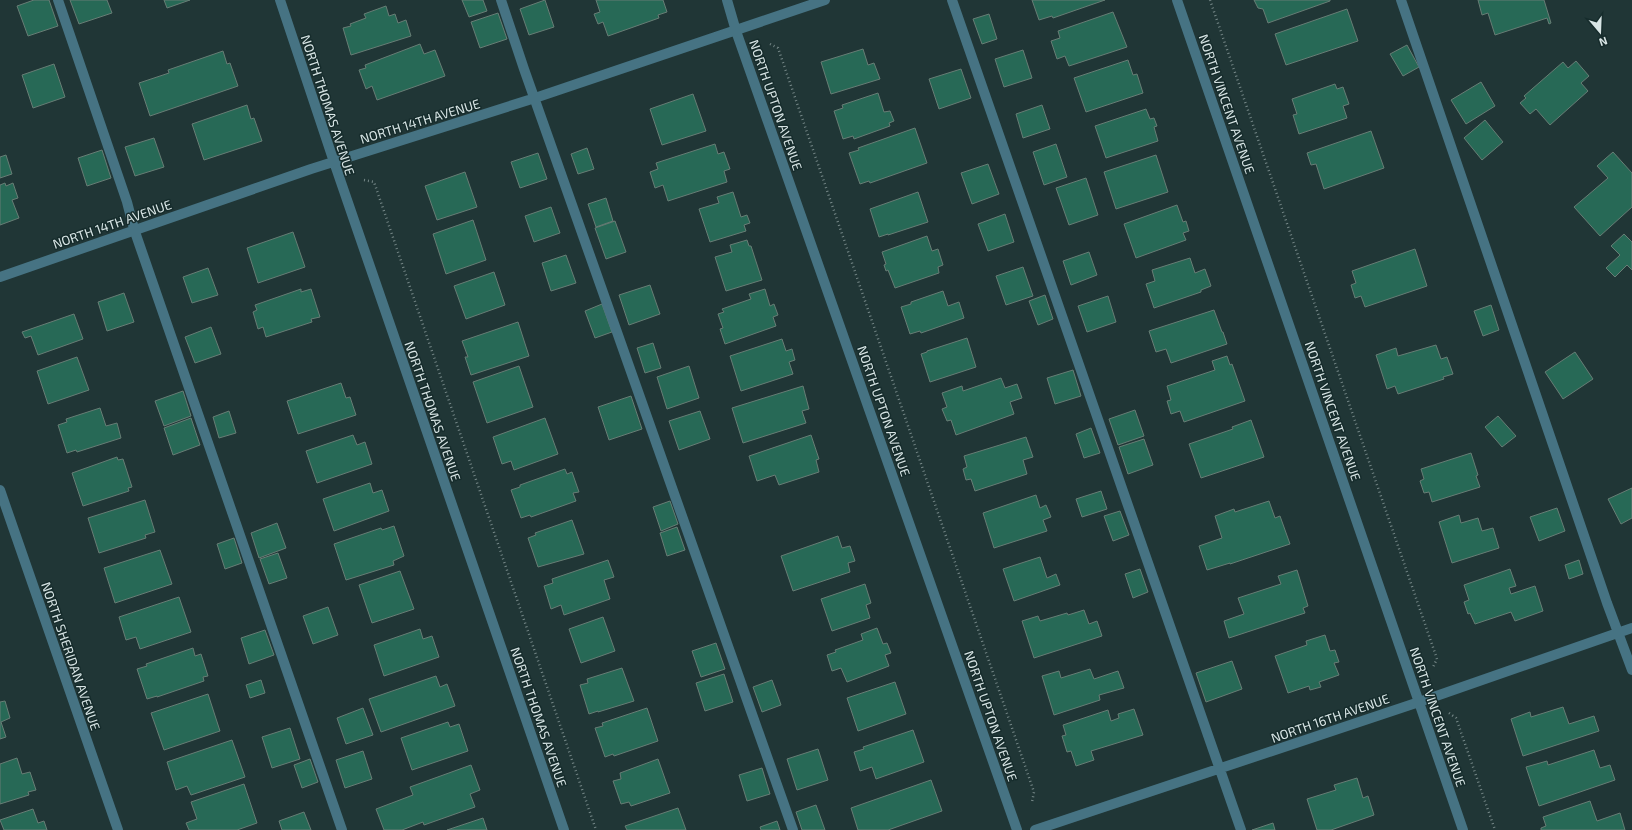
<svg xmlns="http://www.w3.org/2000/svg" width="1632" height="830" font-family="'Exo 2',sans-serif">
	<rect width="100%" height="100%" fill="#203636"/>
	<!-- building -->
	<path fill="#276956" stroke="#677d75" d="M34,0H49L58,26L28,36L17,6Z
		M70,0H107L112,13L79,24Z
		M164,0H190L167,8Z
		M462,0H483L487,11L469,17Z
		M545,0L554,27L529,35L520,9Z
		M596,0H663L667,12L658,15L659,18L608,36L603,22L598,24L594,14L600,12Z
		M1032,0H1105L1053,18L1052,16L1039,20Z
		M1254,0H1330V1L1268,23L1263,9L1258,8Z
		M1478,0H1544L1551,23L1549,24L1547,18L1495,35L1488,13L1482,15Z
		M386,6L389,16L395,14L398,23L406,20L411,36L351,55L343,28L351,26L350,24L366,18L364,14Z
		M1347,9L1358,41L1286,65L1275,34Z
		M1113,12L1127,47L1069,66L1065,56L1057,59L1051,41L1060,38L1058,31Z
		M498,13L507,39L480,48L471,22Z
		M989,14L997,39L982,44L973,19Z
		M420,44L424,54L435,50L445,76L377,100L372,86L366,89L359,70L366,68L365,65Z
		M1407,45L1419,67L1403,76L1390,54Z
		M863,49L868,65L874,63L880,79L831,94L821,62Z
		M1023,50L1032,78L1004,87L995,59Z
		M223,51L227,64L230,63L238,86L150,116L139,83L169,73L168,70Z
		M1128,60L1133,75L1137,74L1143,93L1086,112L1074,78Z
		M1576,61L1589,76L1581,83L1588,91L1550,125L1536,109L1530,114L1520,103L1526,98L1524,96L1563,62L1568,68Z
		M54,64L65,97L33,108L22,75Z
		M961,69L971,98L939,109L929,79Z
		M1481,82L1495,106L1466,124L1451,100Z
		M1335,84L1337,89L1343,87L1349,104L1343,106L1347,118L1299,134L1293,115L1297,114L1292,99Z
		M878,93L884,112L890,111L894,121L889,123L890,126L854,139L853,136L843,139L834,111L843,108L842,105Z
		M693,94L706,131L662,145L650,109Z
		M247,105L251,119L254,118L262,141L204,160L192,124Z
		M1042,105L1050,129L1023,138L1016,114Z
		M1146,109L1150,119L1154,118L1157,126L1154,127L1158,141L1106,158L1095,126Z
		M1485,120L1503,142L1482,160L1464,138Z
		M915,128L927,163L870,183L869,181L860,184L849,153L859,150L858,148Z
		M1371,131L1384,168L1324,189L1316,164L1311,165L1307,153Z
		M154,138L164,167L135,176L125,147Z
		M715,144L718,154L724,152L730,169L724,171L727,182L668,201L663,185L655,188L650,172L658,169L656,163Z
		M1056,144L1067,177L1044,185L1033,152Z
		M587,148L594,169L578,174L571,154Z
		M102,150L111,178L87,186L78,158Z
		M1613,152L1632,173V207L1600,236L1574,207L1608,178L1597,166Z
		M538,153L547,179L520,188L511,162Z
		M6,155L12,174L0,178V157Z
		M1156,155L1168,192L1116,209L1104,172Z
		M988,164L999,194L972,204L961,173Z
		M465,172L477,207L437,220L425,186Z
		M1086,178L1098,215L1069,225L1056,188Z
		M5,183L6,186L13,183L18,198L12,200L19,218L0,225V185Z
		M733,192L741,217L747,215L750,223L744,225L746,231L710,242L699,209L719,203L717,197Z
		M918,192L928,222L888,235V234L879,237L870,209Z
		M606,198L613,221L596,227L588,204Z
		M1177,205L1183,222L1186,221L1189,231L1183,233L1186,240L1136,258L1124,224Z
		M551,207L560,233L534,242L525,216Z
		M1005,214L1014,242L988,251L978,224Z
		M473,220L486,260L446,274L433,234Z
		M615,221L626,252L606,259L595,228Z
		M293,232L305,267L258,283L247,248Z
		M1624,234L1632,242V270L1627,265L1615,277L1606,268L1620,255L1611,246Z
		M927,236L932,251L938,249L943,265L938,267L939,273L895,288L888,270L886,271L884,265L886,264L882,252Z
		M747,240L749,246H751L762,280L726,291L715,257L732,252L730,245Z
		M1415,249L1427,286L1365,307L1361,296L1355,298L1351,285L1356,283L1352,271Z
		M1089,252L1097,275L1071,285L1063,261Z
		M566,255L576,283L551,291L542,263Z
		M1190,258L1195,273L1205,269L1211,286L1201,290V292L1154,308L1146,284L1155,281L1152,270Z
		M1023,267L1033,296L1006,305L996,276Z
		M208,268L218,295L192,303L183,277Z
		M494,272L505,305L466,319L454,286Z
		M650,285L660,314L629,325L619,295Z
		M301,289V292L311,289L320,317L311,319L312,322L266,337L263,327L258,329L253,312L257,310L255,305Z
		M765,289L770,306L774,304L778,315L773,317L776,326L725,344L720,329L723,328L718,314L724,312L722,309L751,299L749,294Z
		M943,291L948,306L959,302L964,318L921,333L920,331L910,334L901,307L911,304V302Z
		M124,293L134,322L107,331L98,302Z
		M1045,295L1053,319L1038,325L1029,301Z
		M1108,296L1116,322L1087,332L1078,306Z
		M602,304L612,332L595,338L585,311Z
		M1491,305L1499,330L1483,336L1474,311Z
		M1214,310L1222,332H1223L1227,344L1171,363L1166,349L1156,352L1149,331Z
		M74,314L83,339L38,355L31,336L25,338L22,332Z
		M518,322L529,356L471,375L465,357H468L462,341Z
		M211,327L221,354L195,363L185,337Z
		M967,338L976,367L930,382L921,354L927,352V351Z
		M782,339L786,351L792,349L795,360L789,362L793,374L741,391L730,356Z
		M653,343L661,368L645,373L637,348Z
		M1436,345L1441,359L1447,357L1453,374L1443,377L1444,379L1398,394L1395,386L1387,389L1376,355L1396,348L1398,356Z
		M1575,352L1593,379L1563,399L1545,372Z
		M1227,356L1230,365L1232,364L1245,401L1184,422L1180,411L1171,414L1167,401L1171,400L1167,386L1215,370L1212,361Z
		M77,357L89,390L48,404L37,371Z
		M519,366L533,407L487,423L473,382Z
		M689,366L699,398L667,409L657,377Z
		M1073,370L1081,396L1055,404L1047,378Z
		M1001,378L1005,388L1017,384L1022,398L1010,402L1014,414L956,435L951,420L947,421L942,409L947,407L942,393L962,386L963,391Z
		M341,383L346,398L350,397L356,415L298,434L287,401Z
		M803,386L809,409L802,411L806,423L743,443L732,408Z
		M183,391L191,416L164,426L155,401Z
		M631,396L642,429L609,440L598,407Z
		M100,408L106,426L117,423L121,438L77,452L76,450L67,453L58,425L67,422L66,419Z
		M1135,410L1144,436L1118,445L1109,419Z
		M229,411L236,433L219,438L213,417Z
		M700,411L710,439L679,450L669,421Z
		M1498,416L1516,436L1502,447L1485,427Z
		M191,418L200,445L173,455L164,428Z
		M545,418L558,454L514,470L511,461L502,464L493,437Z
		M1251,420L1264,457L1201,478L1189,444L1233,429L1232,427Z
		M1091,428L1100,453L1084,458L1076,434Z
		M353,435L357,445L365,442L372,464L317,483L306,451Z
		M811,435L819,459L816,460L819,472L779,485L775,475L757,481L749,456Z
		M1026,437L1033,457L1023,460L1027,474L975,491L971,479L966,480L963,469L967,467L964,456Z
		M1144,439L1153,465L1128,474L1119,447Z
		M1471,453L1478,475L1476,476L1480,487L1432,502L1429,492L1424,493L1420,481L1424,479L1421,469Z
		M117,457L118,460L123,459L132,487L128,488L129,491L83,506L72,473Z
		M565,469L567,474L572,472L579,492L573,493L576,501L531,517L530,515L521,518L511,490L520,487V485Z
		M370,483L373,493L382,490L389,511L334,531L323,499Z
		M1632,488V518L1621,524L1608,499Z
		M1101,491L1107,509L1082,517L1076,499Z
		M1036,495L1040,508L1046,505L1051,517L1043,520L1047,531L994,548L983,513Z
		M145,500L155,532L145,535L146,538L99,553L88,518Z
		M670,501L678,524L661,531L653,507Z
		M1269,501L1275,518L1280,516L1290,544L1230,564V563L1207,570L1199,546L1222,538L1215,516L1234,509L1235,512Z
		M1557,508L1565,531L1539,541L1530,517Z
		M1120,511L1129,535L1113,541L1104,516Z
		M1459,515L1461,523L1478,518L1482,531L1493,528L1499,548L1452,563L1439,522Z
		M572,520L584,554L538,567L528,538L536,535L535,533Z
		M277,523L286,548L259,558L251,533Z
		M394,526L404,556L393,561L394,565L346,580L334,544L381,528L382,530Z
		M677,527L685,550L667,556L660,533Z
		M838,536L842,548L850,546L855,561L848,563L850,572L793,591L781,556Z
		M234,538L242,563L225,569L217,544Z
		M160,550L172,584L115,603L104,568Z
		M278,553L287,578L269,584L260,559Z
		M1040,557L1047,578L1056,574L1060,585L1014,601L1003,569Z
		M608,560L614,577L604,580L610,599L564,615L561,605L551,609L544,586L553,583L552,579Z
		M1579,560L1583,574L1569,579L1565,565Z
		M1140,569L1148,592L1133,598L1125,574Z
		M1510,569L1516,586L1509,588L1511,594L1535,586L1543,611L1515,621L1511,612L1475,624L1470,613L1468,614L1464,602L1469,600L1464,585Z
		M1297,570L1308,606L1303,608L1305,613L1229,638L1224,621L1244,614L1238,598L1281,584L1278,576Z
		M400,571L414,609L372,623L359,585Z
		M865,584L871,603L866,605L870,618L832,631L821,599Z
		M179,597L191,632L140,649L136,637L126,640L119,617Z
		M328,607L338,635L313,644L303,616Z
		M1084,610L1089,624L1097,621L1102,636L1034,658L1022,621L1038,616L1040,621L1067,613L1068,615Z
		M603,617L615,651L581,663L569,629Z
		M877,628L883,644L887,643L891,653L885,655L889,666L847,682L841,668L832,671L827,655L836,652L835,650L863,640L861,634Z
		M420,629L423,639L432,636L439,657L384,676L374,645Z
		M265,630L274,655L249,664L241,638Z
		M1325,635L1330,651L1335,650L1339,662L1334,663L1339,675L1319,682L1321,687L1310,690L1309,686L1288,693L1275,656L1307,645L1306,641Z
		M716,643L725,669L701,677L692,651Z
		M193,648L195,656L201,654L208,676L203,677L204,681L157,697V696L147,699L137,669L147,666L146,664Z
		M1232,661L1242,689L1206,702L1196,673Z
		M622,668L634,701L598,712V711L589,714L580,685L588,683L587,679Z
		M1090,669L1094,679L1118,671L1124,688L1099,695L1100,700L1054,715L1042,676L1059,671L1061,678Z
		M724,674L733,702L705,711L696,683Z
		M436,676L440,687L447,684L455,706L381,732L369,699Z
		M261,680L265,693L250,698L246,685Z
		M772,680L781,705L762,712L753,687Z
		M895,682L906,714L858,731L847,698Z
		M208,694L220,731L164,750L151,713Z
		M5,701L10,718L1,722L6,737L0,739V702Z
		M1563,707L1569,724L1594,716L1599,731L1523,756L1511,719L1530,712L1531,717Z
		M363,708L373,735L346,744L337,718Z
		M647,708L658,741L614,756L613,754L605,757L595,728L603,726L602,723Z
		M1134,709L1143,735L1091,751L1094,760L1076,766L1071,751L1067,752L1062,736L1066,735L1063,725L1108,710L1111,721L1119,718L1118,714Z
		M448,722L450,727L459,724L468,751L412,770L401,738Z
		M290,728L300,759L272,768L262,737Z
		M913,730L924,762L876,779L872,767L860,771L854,752L864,749L863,747Z
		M232,740L245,777L191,795L187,786L176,790L167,762Z
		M818,749L828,780L797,790L787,759Z
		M1594,750L1600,768L1610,765L1615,780L1539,806L1526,767L1547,761L1548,765Z
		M363,751L372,779L345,788L336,760Z
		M17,758L22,774L30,772L36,790L28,792L29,795L0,804V764Z
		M310,759L318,782L302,788L294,765Z
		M658,759L670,793L631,806L629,802L621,804L613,781L621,779L620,773Z
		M471,765L480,790L470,794L475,807L424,825L423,822L402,830H384L376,809L413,795L410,787Z
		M762,768L770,794L747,801L739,775Z
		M1357,778L1363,798L1368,796L1374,815L1331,830H1317L1307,799L1336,790L1334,785Z
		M931,780L942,811L888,830H858L851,808Z
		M244,784L257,823L237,830H189L186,823L197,819L191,802Z
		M1590,801L1597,821L1620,813L1625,830H1541V828L1546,826L1543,817Z
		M816,805L825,830H802L796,812Z
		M678,808L686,830H627L625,826Z
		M33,809L38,823L44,821L47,830H4L0,820Z
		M304,812L311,830H282L279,821Z
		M483,818L487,830H447Z
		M777,821L780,830H761L760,827Z
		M1273,823L1275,830H1252Z"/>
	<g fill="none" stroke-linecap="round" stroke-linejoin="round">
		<!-- path -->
		<path stroke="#758787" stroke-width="2.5" stroke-dasharray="1 3" stroke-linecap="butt" d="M1210,0L1437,659L1433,667
			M770,44L778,48L1034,792L1032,802
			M364,180L374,182L596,830
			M1449,713L1456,718L1495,830"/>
		<!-- minor -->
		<path stroke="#467383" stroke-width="10" d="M58,0L127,202L134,229L342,830
			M280,0L334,162L564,830
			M501,0L524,69L793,830
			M727,0L736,31L1017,830
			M952,0L1241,830
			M1177,0L1463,830
			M1401,0L1607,603L1632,670
			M0,277L311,169L535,98L825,0
			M0,490L118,830
			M1035,830L1419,702L1632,628"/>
	</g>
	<g text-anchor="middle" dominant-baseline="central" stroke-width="3" stroke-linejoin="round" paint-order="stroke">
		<!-- street labels -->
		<g font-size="13" fill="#d8e5e5" stroke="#162c2c">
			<text transform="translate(1227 104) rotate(71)">NORTH VINCENT AVENUE</text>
			<text transform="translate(328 105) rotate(72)">NORTH THOMAS AVENUE</text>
			<text transform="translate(776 105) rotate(71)">NORTH UPTON AVENUE</text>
			<text transform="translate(420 121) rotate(-17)">NORTH 14TH AVENUE</text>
			<text transform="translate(112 224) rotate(-19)">NORTH 14TH AVENUE</text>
			<text transform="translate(433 411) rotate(71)">NORTH THOMAS AVENUE</text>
			<text transform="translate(884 411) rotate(71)">NORTH UPTON AVENUE</text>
			<text transform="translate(1333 411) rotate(71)">NORTH VINCENT AVENUE</text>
			<text transform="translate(71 656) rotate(71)">NORTH SHERIDAN AVENUE</text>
			<text transform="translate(991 716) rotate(71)">NORTH UPTON AVENUE</text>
			<text transform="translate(539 717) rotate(71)">NORTH THOMAS AVENUE</text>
			<text transform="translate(1438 717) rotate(71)">NORTH VINCENT AVENUE</text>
			<text transform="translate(1330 718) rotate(-19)">NORTH 16TH AVENUE</text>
		</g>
	</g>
	<!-- north arrow -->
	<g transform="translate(1600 32) rotate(161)" stroke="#162c2c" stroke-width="3" paint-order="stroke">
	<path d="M0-3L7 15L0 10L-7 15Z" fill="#d8e5e5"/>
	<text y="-6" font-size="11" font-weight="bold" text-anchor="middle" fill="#d8e5e5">N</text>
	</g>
</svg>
